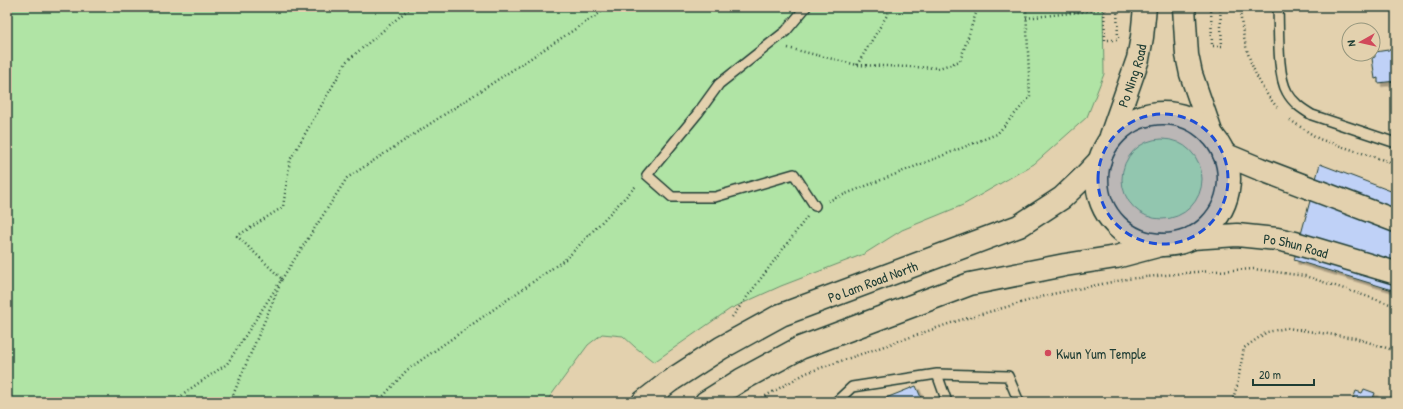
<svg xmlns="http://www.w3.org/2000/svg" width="1403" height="409" font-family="'Patrick Hand',sans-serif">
	<defs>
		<filter id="shadow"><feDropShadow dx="3.5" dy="3.5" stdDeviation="0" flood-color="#0004"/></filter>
	</defs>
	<rect width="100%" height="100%" fill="#e3d1ae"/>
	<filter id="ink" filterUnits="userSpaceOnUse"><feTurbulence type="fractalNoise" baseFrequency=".025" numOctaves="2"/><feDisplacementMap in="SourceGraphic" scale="8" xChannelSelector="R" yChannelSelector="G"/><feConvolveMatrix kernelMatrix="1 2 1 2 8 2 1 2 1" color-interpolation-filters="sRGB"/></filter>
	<g filter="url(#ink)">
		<!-- green -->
		<path fill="#b0e4a5" stroke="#68906c" d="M7,7H1103L1104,74L1087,117L1034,164L963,205L902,230L864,254L781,286L730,309L654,362L635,347L623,336L602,334L588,345L546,402H7Z
			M1122 179a40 40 0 1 1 80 0a40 40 0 1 1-80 0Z"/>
		<!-- building -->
		<path fill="#bfd1f7" stroke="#1f3d34" filter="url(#shadow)" d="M1395,49L1396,81L1378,83V78L1375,79L1372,58L1375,57V52Z
			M1320,164L1396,193V291L1294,260Z
			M916,386L923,402H876Z
			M1364,389L1375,393L1372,401L1375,402H1352L1356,391L1362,393Z"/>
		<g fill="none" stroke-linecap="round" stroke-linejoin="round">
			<!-- service casing -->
			<g stroke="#1f3d34" stroke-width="12">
				<path id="service" d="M806,7L786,31L719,84L698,113L647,175L672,197H715L794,174L815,206
					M1278,7C1279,29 1277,75 1287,92C1293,103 1302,109 1312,115L1396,143
					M937,374L947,402
					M836,402L852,387L937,374L1008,376L1019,402"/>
			</g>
			<!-- secondary casing -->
			<g stroke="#1f3d34" stroke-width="25">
				<g id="secondary">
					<path d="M1184,7L1187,55L1191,74L1212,135"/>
					<circle cx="1163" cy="179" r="66"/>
					<path id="s1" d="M1111,136L1138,59L1142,37L1145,7"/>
					<path id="s2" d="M643,402L670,381L721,348L781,315L1019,226L1062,198L1082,179L1100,160"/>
					<path d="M706,402L741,380L800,348L970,284L1065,265L1116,257L1161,245"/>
				</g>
			</g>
			<!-- primary casing -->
			<g stroke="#1f3d34" stroke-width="25">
				<g id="primary">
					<path d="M1224,154L1260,169L1396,221"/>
					<path id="s3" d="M1192,238L1237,235L1277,239L1295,243L1396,273"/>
				</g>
			</g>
			<!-- path -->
			<path stroke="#1f3d34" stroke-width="2.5" stroke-dasharray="1 3" stroke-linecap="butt" d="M1211,7L1212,46H1222L1220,7
				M1240,7C1242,43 1253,80 1277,107
				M1026,18L1124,7
				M788,48L857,65L939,68L960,61L978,7
				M857,65L892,7
				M1290,120L1319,139L1396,164
				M828,201L997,134L1030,97L1026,7
				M281,281L282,279L237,236L283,207L290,160L347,61L411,7
				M732,317L807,217
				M177,402L184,393L227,364L347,178L609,7
				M230,402L279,287
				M378,402L407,370L567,258L637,185
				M755,402L806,373L957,321L1052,294L1127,279L1195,272L1254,269L1305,276L1396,306
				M1232,402L1237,386L1244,348L1267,332L1287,328L1355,338L1396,351"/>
			<!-- service -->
			<use href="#service" stroke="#e3d1ae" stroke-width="9"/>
			<!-- secondary -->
			<use href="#secondary" stroke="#e3d1ae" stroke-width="22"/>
			<!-- primary -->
			<use href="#primary" stroke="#e3d1ae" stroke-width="22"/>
			<!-- path-bridge -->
			<path stroke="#1f3d34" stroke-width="2.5" stroke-dasharray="1 3" stroke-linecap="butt" d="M1104,7L1105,40H1118L1117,7"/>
		</g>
	</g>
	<!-- marked area -->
	<path fill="#1d4ed8" fill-opacity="0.2" stroke="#1d4ed8" stroke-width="3" stroke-dasharray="8 5" stroke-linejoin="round" d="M1098 179a65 65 0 1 1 130 0a65 65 0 1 1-130 0Z"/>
	<!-- markers -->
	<circle fill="#d1495b" stroke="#e3d1ae" stroke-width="1.5" cx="1048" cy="353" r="4"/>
	<g text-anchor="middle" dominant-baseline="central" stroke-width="3" stroke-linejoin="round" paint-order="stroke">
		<!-- street labels -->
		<g font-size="14" fill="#1f3d34" stroke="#e3d1ae">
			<text stroke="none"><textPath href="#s1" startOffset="64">Po Ning Road</textPath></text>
			<text stroke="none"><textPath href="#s3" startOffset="105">Po Shun Road</textPath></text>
			<text stroke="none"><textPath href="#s2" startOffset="261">Po Lam Road North</textPath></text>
		</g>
		<!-- poi labels -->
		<g font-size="14" fill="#1f3d34" stroke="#e3d1ae" text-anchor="start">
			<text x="1056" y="353">Kwun Yum Temple</text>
		</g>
	</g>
	<!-- margin -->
	<rect width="1403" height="409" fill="none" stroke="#e3d1ae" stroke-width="24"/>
	<rect x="12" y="12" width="1379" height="385" fill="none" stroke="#1f3d34" stroke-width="1.5" filter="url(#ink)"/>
	<!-- north arrow -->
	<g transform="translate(1361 42) rotate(262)"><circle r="19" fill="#e3d1ae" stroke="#95967d"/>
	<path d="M0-3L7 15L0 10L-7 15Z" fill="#d1495b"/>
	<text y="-6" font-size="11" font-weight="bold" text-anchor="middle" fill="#1f3d34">N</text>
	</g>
	<!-- scale -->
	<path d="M1253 379v6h61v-6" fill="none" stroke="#1f3d34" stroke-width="2"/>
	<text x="1259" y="379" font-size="12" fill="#1f3d34" stroke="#e3d1ae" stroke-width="3" paint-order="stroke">20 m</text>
</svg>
